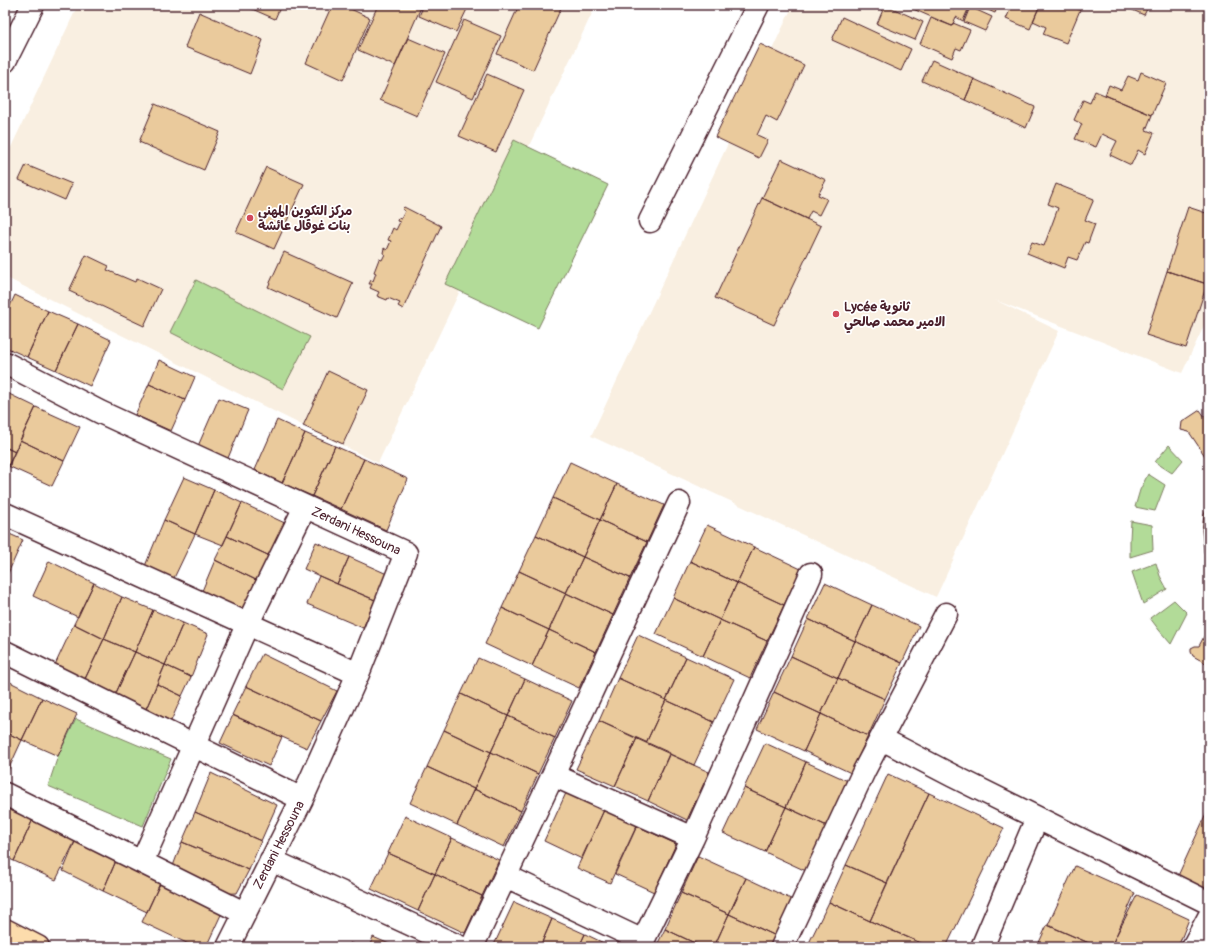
<svg xmlns="http://www.w3.org/2000/svg" width="1214" height="952" font-family="Pangolin,'Playpen Sans Arabic',sans-serif">
	<rect width="100%" height="100%" fill="#fff"/>
	<filter id="ink" filterUnits="userSpaceOnUse"><feTurbulence type="fractalNoise" baseFrequency=".025" numOctaves="2"/><feDisplacementMap in="SourceGraphic" scale="8" xChannelSelector="R" yChannelSelector="G"/><feConvolveMatrix kernelMatrix="1 2 1 2 8 2 1 2 1" color-interpolation-filters="sRGB"/></filter>
	<g filter="url(#ink)">
		<!-- built -->
		<path fill="#f9efe1" d="M78,5H596L378,463L5,277V160Z
			M793,5H1209V315L1182,373L995,300L1059,331L936,597L591,436Z"/>
		<!-- green -->
		<path fill="#b2db98" stroke="#7e7d62" d="M514,140L608,185L538,328L445,284Z
			M196,280L310,337L283,389L170,332Z
			M1169,445L1183,460L1172,473L1155,462Z
			M1148,474L1165,485L1155,511L1135,507L1140,490Z
			M1131,521L1152,525L1153,550L1130,557V539Z
			M1156,563L1160,576L1167,589L1143,604L1132,572Z
			M1174,600L1187,613L1171,644L1159,630L1150,618Z
			M76,719L171,759L143,826L48,786L58,756Z"/>
		<!-- building -->
		<path fill="#eaca9c" stroke="#4a1f2b" d="M243,5H281L275,19Z
			M332,5H342L370,18L343,80L306,63Z
			M378,5H422L395,66L358,50Z
			M424,5H469L456,32L419,16Z
			M519,5H554L561,8L533,70L497,54Z
			M885,5L923,22L915,40L877,24Z
			M904,5H970L963,21L956,17L952,26Z
			M976,5H998L995,13Z
			M998,5H1040L1030,29L1006,19L1010,10Z
			M1040,5H1051L1056,7L1057,5H1069L1080,10L1066,43L1043,34L1046,27L1033,21Z
			M1121,5H1149L1144,15Z
			M970,7L992,17L985,31L964,22Z
			M199,12L263,40L250,74L185,47Z
			M842,17L911,49L901,71L832,40Z
			M931,18L952,26L953,23L970,30L961,50L956,48L952,58L920,44Z
			M464,20L501,36L473,98L436,82Z
			M408,38L445,54L417,116L380,100Z
			M760,44L804,65L777,122L766,116L757,135L768,140L759,158L715,137Z
			M932,60L974,79L965,100L922,81Z
			M1141,72L1166,83L1152,115L1105,95L1109,85L1121,90L1128,76L1138,80Z
			M487,74L524,90L496,152L459,136Z
			M974,79L1035,107L1026,128L965,100Z
			M1095,91L1152,115L1146,130L1154,133L1145,154L1138,150L1131,165L1110,155L1117,141L1102,134L1096,147L1075,139L1082,124L1074,120L1083,100L1090,103Z
			M155,104L220,132L204,170L139,142Z
			M781,159L826,180L818,195L827,199L819,215L811,211L807,219L762,198Z
			M26,165L72,184L65,200L19,180Z
			M266,167L304,184L274,249L236,232Z
			M1056,184L1094,199L1085,220L1095,224L1088,243L1085,242L1077,260L1068,257L1064,268L1027,253L1032,242L1044,246L1058,208L1048,204Z
			M762,198L821,226L774,325L715,298Z
			M404,207L441,226L403,309L398,306L400,303L388,298L387,300L377,296L379,292L370,288L372,284H369L371,280L373,281L376,273L374,272L379,259L382,260L385,254L383,253L384,248L387,250L391,241L388,240L393,228L396,230L400,222L397,221L398,218L401,219L405,211L402,209Z
			M1188,207L1209,214V277L1207,284L1167,271Z
			M284,252L353,283L337,318L268,287Z
			M86,255L109,266L107,270L135,282L137,278L161,289L144,326L69,291Z
			M1167,271L1207,284L1186,348L1146,335Z
			M15,295L48,311L27,357L5,347V317Z
			M48,311L78,324L56,370L27,357Z
			M78,324L111,340L90,386L56,370Z
			M159,360L195,377L185,400L149,384Z
			M328,371L368,390L343,444L303,426Z
			M149,384L185,400L171,431L135,415Z
			M5,392L36,407L15,452L5,447Z
			M219,398L248,410L228,458L198,446Z
			M36,407L80,427L64,461L20,440Z
			M1200,410L1208,421H1209V462L1189,432L1181,430L1182,422Z
			M277,420L305,433L282,483L255,470Z
			M305,433L335,446L312,496L282,483Z
			M20,440L64,461L52,486L8,466Z
			M335,446L364,459L341,509L312,496Z
			M5,447L15,452L5,474Z
			M364,459L408,479L386,530L341,509Z
			M570,462L617,484L600,520L553,498Z
			M184,477L214,490L195,534L164,520Z
			M617,484L664,505L647,542L600,520Z
			M214,490L242,503L223,545L195,534Z
			M553,498L600,520L583,557L536,535Z
			M1209,500V567L1204,552L1202,530L1204,515Z
			M242,503L289,525L272,557L227,536Z
			M164,520L195,534L174,578L145,566Z
			M600,520L647,542L630,578L583,557Z
			M707,525L754,547L737,583L690,561Z
			M5,532L23,540L5,580Z
			M536,535L583,557L566,593L519,571Z
			M227,536L272,557L260,582L215,560Z
			M316,542L349,557L337,584L304,569Z
			M754,547L801,569L784,605L737,583Z
			M349,557L387,574L375,600L337,584Z
			M583,557L630,578L613,615L566,593Z
			M215,560L260,582L245,612L202,591Z
			M49,561L94,583L78,617L33,596Z
			M690,561L737,583L720,620L673,598Z
			M519,571L566,593L549,630L502,608Z
			M319,576L375,600L363,628L307,604Z
			M94,583L122,597L104,639L74,624Z
			M737,583L784,605L767,641L720,620Z
			M825,583L872,605L855,641L808,619Z
			M566,593L613,615L596,652L549,630Z
			M122,597L153,610L135,652L104,639Z
			M673,598L720,620L703,656L656,634Z
			M872,605L919,626L902,663L855,641Z
			M502,608L549,630L532,666L485,644Z
			M153,610L183,623L165,665L135,652Z
			M808,619L855,641L838,678L791,656Z
			M720,620L767,641L750,678L703,656Z
			M183,623L208,634L191,677L165,665Z
			M74,624L104,639L84,681L54,667Z
			M1209,627V665L1193,656L1191,652V648L1195,646H1199Z
			M549,630L596,652L579,688L532,666Z
			M638,635L686,657L666,700L618,678Z
			M104,639L135,652L115,695L84,681Z
			M855,641L902,663L885,699L838,678Z
			M135,652L165,665L146,709L115,695Z
			M262,654L337,691L321,721L246,686Z
			M791,656L838,678L821,714L774,692Z
			M686,657L734,679L714,722L666,700Z
			M478,658L525,679L508,716L461,694Z
			M165,665L191,677L182,696L157,684Z
			M618,678L666,700L646,743L599,721Z
			M838,678L885,699L868,736L821,714Z
			M525,679L572,701L555,738L508,716Z
			M8,681L42,698L22,740L5,732V689Z
			M157,684L182,696L171,721L146,709Z
			M246,686L321,721L307,748L232,715Z
			M774,692L821,714L804,751L757,729Z
			M461,694L508,716L491,752L444,730Z
			M42,698L77,714L58,756L22,740Z
			M666,700L714,722L694,765L646,743Z
			M821,714L868,736L851,773L804,751Z
			M233,715L282,737L269,766L220,743Z
			M508,716L555,738L538,774L491,752Z
			M599,721L637,738L615,786L576,769Z
			M444,730L491,752L474,789L427,767Z
			M5,732L22,740L5,777Z
			M637,738L670,753L648,801L615,786Z
			M765,743L806,762L786,807L744,788Z
			M491,752L538,774L521,811L474,789Z
			M669,754L709,772L687,820L648,801Z
			M806,762L848,781L827,826L786,807Z
			M427,767L474,789L457,825L410,803Z
			M211,773L277,805L261,841L195,812Z
			M888,774L929,793L887,883L846,865Z
			M744,788L786,807L765,852L723,833Z
			M474,789L521,811L504,847L457,825Z
			M566,793L604,810L582,859L544,841Z
			M929,793L1004,828L946,947H930L870,921Z
			M5,804L34,817L14,861L5,857Z
			M786,807L827,826L806,871L765,852Z
			M604,810L637,825L610,883L577,868Z
			M1208,810H1209V892L1177,878Z
			M195,812L261,841L249,870L182,842Z
			M405,816L452,838L435,874L388,853Z
			M34,817L77,837L56,880L14,861Z
			M637,826L676,844L654,892L615,874Z
			M77,837L118,856L103,891L63,871Z
			M452,838L499,860L482,896L435,874Z
			M182,842L249,870L237,893L215,894L170,874Z
			M388,853L435,874L418,911L371,889Z
			M118,856L163,877L147,912L103,891Z
			M698,856L746,878L729,914L681,893Z
			M846,865L887,883L870,921L829,902Z
			M1075,866L1135,893L1111,947H1098L1048,925Z
			M435,874L482,896L465,933L418,911Z
			M163,877L225,906L206,947H195L142,922Z
			M746,878L793,900L776,936L729,914Z
			M681,893L729,914L714,947H703L665,929Z
			M1137,895L1189,919L1178,947H1124L1113,942Z
			M514,902L552,919L540,947H493Z
			M829,902L870,921L930,947H807Z
			M729,914L776,936L771,947H714Z
			M552,919L585,934L579,947H540Z
			M1047,925L1098,947H1037Z
			M665,929L703,947H656Z
			M585,934L612,947H579Z
			M373,937L394,946V947H369Z
			M350,943L361,947H349Z"/>
		<g fill="none" stroke-linecap="round" stroke-linejoin="round">
			<!-- minor casing -->
			<g stroke="#4a1f2b" stroke-width="25">
				<path id="minor" d="M5,61L33,5
					M650,221L758,5
					M5,363L100,412L406,553L358,674L302,799L228,947
					M5,514L358,674
					M5,652L302,799
					M882,739L953,776L1209,903
					M553,775L693,838
					M5,794L244,913
					M271,860L460,947
					M142,862L248,623L305,507
					M506,876L643,941
					M983,945L1037,818
					M472,947L553,775L679,503
					M640,947L693,838L811,574
					M782,947L864,771L946,614
					M1193,947L1209,917"/>
			</g>
			<!-- major casing -->
			<g stroke="#4a1f2b" stroke-width="25">
				<path id="major" d="M5,930L38,947"/>
			</g>
			<!-- minor -->
			<use href="#minor" stroke="#fff" stroke-width="22"/>
			<!-- major -->
			<use href="#major" stroke="#fcdcac" stroke-width="22"/>
		</g>
	</g>
	<!-- markers -->
	<g fill="#d1495b" stroke="#fff" stroke-width="1.5">
		<circle cx="250" cy="218" r="4"/>
		<circle cx="836" cy="314" r="4"/>
	</g>
	<g text-anchor="middle" dominant-baseline="central" stroke-width="3.5" stroke-linejoin="round" paint-order="stroke">
		<!-- poi labels -->
		<g font-size="13" font-weight="bold" fill="#4a1f2b" stroke="#fff" text-anchor="start">
			<text x="258" y="211">مركز التكوين المهني<tspan x="258" dy="15">بنات غوقال عائشة</tspan></text>
			<text x="844" y="307">Lycée ثانوية<tspan x="844" dy="15">الامير محمد صالحي</tspan></text>
		</g>
		<!-- street labels -->
		<g font-size="13" fill="#4a1f2b" stroke="#fff">
			<text transform="translate(356 531) rotate(25)">Zerdani Hessouna</text>
			<text transform="translate(279 845) rotate(-63)">Zerdani Hessouna</text>
		</g>
	</g>
	<!-- margin -->
	<rect width="1214" height="952" fill="none" stroke="#fff" stroke-width="20"/>
	<rect x="10" y="10" width="1194" height="932" fill="none" stroke="#4a1f2b" stroke-width="1.5" filter="url(#ink)"/>
</svg>
